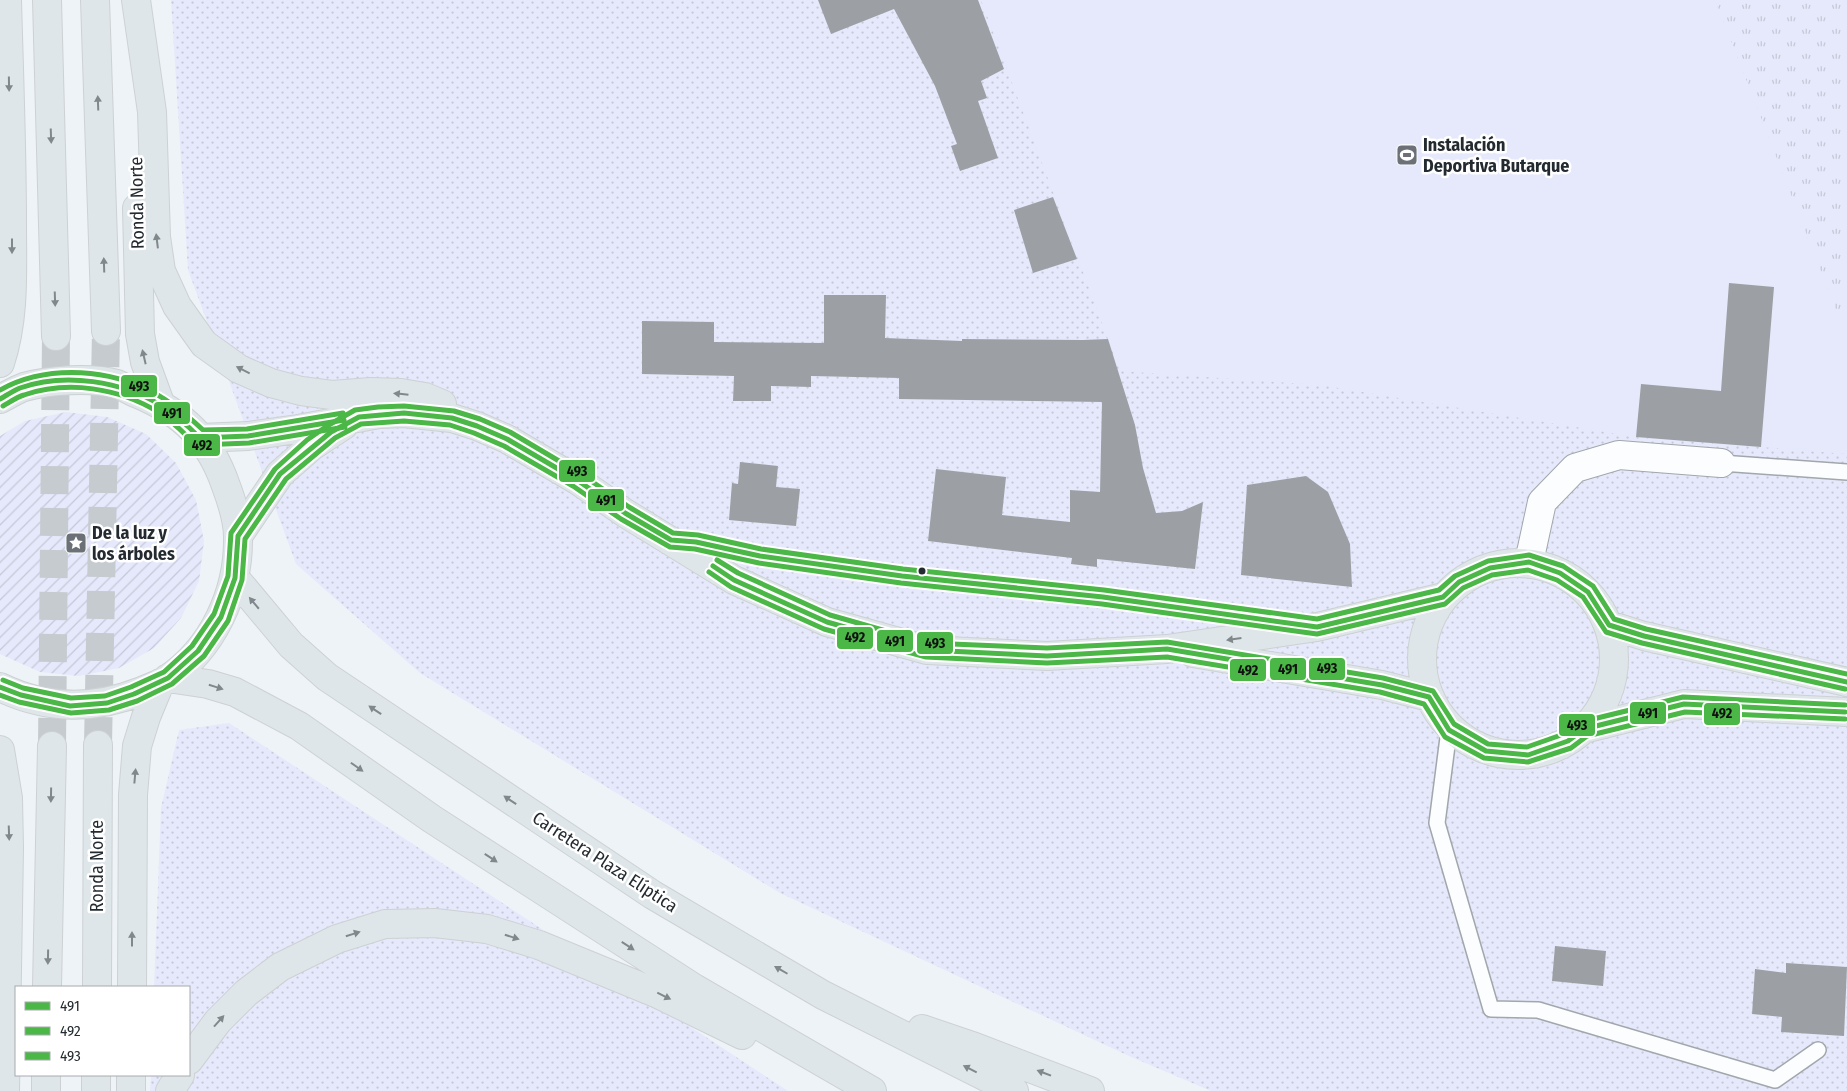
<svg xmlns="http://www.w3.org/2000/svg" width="1847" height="1091" font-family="'Fira Sans Condensed',sans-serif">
	<defs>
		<pattern id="grass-dots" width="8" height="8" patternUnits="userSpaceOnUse" patternTransform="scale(1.25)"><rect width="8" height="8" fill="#e5e9fb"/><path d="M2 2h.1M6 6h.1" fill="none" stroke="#c4c8d7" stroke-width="1.8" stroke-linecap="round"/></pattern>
		<pattern id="park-tufts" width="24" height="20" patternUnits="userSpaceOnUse" patternTransform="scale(1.25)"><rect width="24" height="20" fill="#e5e9fb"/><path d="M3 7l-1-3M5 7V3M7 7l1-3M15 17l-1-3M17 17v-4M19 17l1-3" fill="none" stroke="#c4c8d7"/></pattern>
		<pattern id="garden-furrows" width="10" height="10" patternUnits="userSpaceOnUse" patternTransform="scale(1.25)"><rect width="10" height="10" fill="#e5e9fb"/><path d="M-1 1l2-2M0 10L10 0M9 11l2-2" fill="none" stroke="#c4c8d7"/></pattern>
	</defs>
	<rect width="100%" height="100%" fill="#eef3f8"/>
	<!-- grass -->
	<path fill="url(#grass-dots)" d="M171,0H1847V1091H1211L1129,1056L780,893L420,673L296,564L188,270Z
		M229,723L788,1091H150L151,1075H189V987H154L161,808L179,730Z"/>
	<!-- park -->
	<path fill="url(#park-tufts)" d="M1715,0H1847V315L1836,311Z"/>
	<!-- garden -->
	<path fill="url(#garden-furrows)" d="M66,412L107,417L146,434L176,463L196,500L204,541L199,581L181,618L154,648L119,668L79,676L40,672L0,654V436L25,421Z"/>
	<!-- pitch -->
	<path fill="#e5e9fb" d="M981,0H1715L1836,310L1847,315V454L1636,437L1320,385L1120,371Z"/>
	<!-- building -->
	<path fill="#9ca0a5" d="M818,0H978L1004,69L981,81L987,98L978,101L998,158L960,171L951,146L957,144L935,86L894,9L831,34Z
		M1053,197L1077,259L1033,273L1014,210Z
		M1729,283L1774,287L1761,447L1636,437L1641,384L1721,391Z
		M824,295H886L885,338L962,341V339L1083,340L1108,339L1135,425L1143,468L1156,513L1182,511L1203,502L1195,569L1097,559V567L1071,564L1072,558L928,541L936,469L1006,477L1002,515L1070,522V490L1100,492L1102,402L899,399V378L811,376V387L771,386V401H733L734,376L642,374V321L714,322V342L824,343Z
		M740,462L778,466L776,487L800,489L796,526L729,520L732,483L738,484Z
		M1306,476L1328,492L1350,544L1352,587L1241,575L1247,485Z
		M1555,946L1606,951L1603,986L1552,981Z
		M1786,963L1847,967L1844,1036L1781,1032L1782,1017L1752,1014L1755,969L1786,973Z"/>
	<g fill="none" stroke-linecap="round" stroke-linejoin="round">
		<!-- primary-tunnel -->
		<path stroke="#c6cbd0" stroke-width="28" stroke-dasharray="28 14" stroke-linecap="butt" d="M98,745L106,331
			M52,746L56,336"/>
		<!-- lane casing -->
		<g stroke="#a2a7ac" stroke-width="18">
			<path id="lane" d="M1721,463L1847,472
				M682,541L696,542L760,556L902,576L1103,597L1288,623
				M1449,730L1437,823L1491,1009L1538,1010L1775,1080L1818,1050"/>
		</g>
		<!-- street casing -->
		<g stroke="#a2a7ac" stroke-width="30">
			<path id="street" d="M1529,562L1542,502L1575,468L1619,455L1721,463"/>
		</g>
		<!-- primary casing -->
		<g stroke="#cdd1d3" stroke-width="30">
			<path id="primary" d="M47,0L56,336
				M95,0L106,331
				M136,0L152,112L156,237L161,271L177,306L204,344L239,369L271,383L301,391L332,395L371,392L401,393L425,397L442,404
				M137,208L140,334L145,362L160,403
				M0,363C15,318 12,270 12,224C12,149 9,74 7,0
				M0,399C8,395 16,390 24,387C49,380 91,377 117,384C124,387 131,391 138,394C183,413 210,439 226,486C232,502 238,520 238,537C239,592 213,649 166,680C159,685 151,687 142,691C94,710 47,710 0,687
				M200,438L248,436L298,429L379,414L404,413L452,418L477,426L507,439L577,480L625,513L734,580L827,622L927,650L1047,656L1167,649L1317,627L1443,597
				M238,536L280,474L312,446L344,425
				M1422 659a96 96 0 1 1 192 0a96 96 0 1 1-192 0Z
				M235,578L291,645L327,677L653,895L823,995L1014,1091
				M1609,625L1644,636L1847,682
				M1193,653L1382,685L1429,697
				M168,678L208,684L235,692L299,726L432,819L694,988L872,1091
				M1584,729L1684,704L1847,712
				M0,750L8,798L9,848L5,1091
				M47,987L52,746
				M97,987L98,745
				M132,987L133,795L137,746L146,717L160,683
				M922,1029L975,1047L1090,1091
				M189,1060L218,1021L246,993L280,967L337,939L385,924L435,923L487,929L539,945L656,993L742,1035
				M46,1091V1075
				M96,1091V1075
				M131,1091V1075
				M170,1091L180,1075"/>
		</g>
		<!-- lane -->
		<use href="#lane" stroke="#fcfdfe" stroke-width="15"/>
		<!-- street -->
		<use href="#street" stroke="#fcfdfe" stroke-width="28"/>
		<!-- primary -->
		<use href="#primary" stroke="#dee6e9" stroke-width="28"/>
		<!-- bus-1 casing -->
		<g stroke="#fff" stroke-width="9">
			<path id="bus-1" d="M0,399C7,395 13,391 20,388C65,372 122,381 162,406C176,415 188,426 200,438L248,436L344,420
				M713,566L734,580L827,622L927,650L1047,656L1167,649L1382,685L1429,697L1449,730L1486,751L1528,755L1568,741L1584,729L1684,704L1845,712
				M0,687L21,695L70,706L107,703L134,694L168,678L198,651L221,617L235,578L238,536L280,474L331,432L359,417L404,413L452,418L477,426L507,439L577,480L625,513L671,540L696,542L760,556L902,576L1103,597L1317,627L1443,597L1459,582L1490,568L1529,562L1560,573L1588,592L1609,625L1644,636L1847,682"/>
		</g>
		<!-- bus-2 casing -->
		<g stroke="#fff" stroke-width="9">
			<path id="bus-2" d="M3,406C10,402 17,397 24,395C68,380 119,388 158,412C164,416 171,421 176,426C184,432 190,442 200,445L249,443L345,427
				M709,572L731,587L824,629L926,657L1047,663L1167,657L1380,692L1424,704L1445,737L1484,758L1528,762L1571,748L1587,736L1685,712L1845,719
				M0,695L19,702L71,713L109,710L137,701L172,684L204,656L228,621L242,580L245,539L286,479L335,438L361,424L404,421L450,425L474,433L504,446L573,486L621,519L670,547L695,549L759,563L901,583L1102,604L1317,634L1445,604L1463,588L1492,575L1528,570L1557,580L1583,597L1606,632L1642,643L1845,689"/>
		</g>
		<!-- bus-3 casing -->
		<g stroke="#fff" stroke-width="9">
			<path id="bus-3" d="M0,390C43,366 100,368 144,388C167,398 185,413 203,430L247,429L343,413
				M717,560L738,573L830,615L928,643L1047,648L1167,642L1383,678L1433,691L1454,724L1488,744L1527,747L1564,734L1581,722L1683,697L1845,705
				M3,680L23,688L71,698L105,696L131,687L164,672L192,646L214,614L228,576L231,533L275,469L307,440L327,426L355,410L378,407L404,406L454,411L480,419L510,432L581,474L629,507L673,533L698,535L761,549L903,569L1104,590L1317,619L1439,590L1455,576L1488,561L1529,555L1563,566L1593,586L1614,619L1646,629L1847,674"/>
		</g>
		<!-- bus-1 -->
		<use href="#bus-1" stroke="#4ab747" stroke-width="5"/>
		<!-- bus-2 -->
		<use href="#bus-2" stroke="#4ab747" stroke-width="5"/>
		<!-- bus-3 -->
		<use href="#bus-3" stroke="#4ab747" stroke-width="5"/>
	</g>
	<!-- one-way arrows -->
	<defs><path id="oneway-solid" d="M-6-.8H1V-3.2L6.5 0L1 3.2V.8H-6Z" transform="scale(1.25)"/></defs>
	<g fill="#81888c">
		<use href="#oneway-solid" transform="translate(9 84) rotate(89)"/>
		<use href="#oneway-solid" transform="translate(98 103) rotate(-92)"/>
		<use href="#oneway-solid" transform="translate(51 136) rotate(88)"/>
		<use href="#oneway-solid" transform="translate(157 241) rotate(-97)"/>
		<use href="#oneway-solid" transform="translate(12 246) rotate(90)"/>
		<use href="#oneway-solid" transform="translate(104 265) rotate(-92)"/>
		<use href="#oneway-solid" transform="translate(55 299) rotate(88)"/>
		<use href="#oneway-solid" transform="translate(144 357) rotate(-103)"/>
		<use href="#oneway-solid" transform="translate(243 370) rotate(-153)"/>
		<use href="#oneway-solid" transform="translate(401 394) rotate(-174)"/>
		<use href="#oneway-solid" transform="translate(254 603) rotate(-130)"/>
		<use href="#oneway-solid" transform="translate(1234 639) rotate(172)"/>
		<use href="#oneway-solid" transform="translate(216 687) rotate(17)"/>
		<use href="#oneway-solid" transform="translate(375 710) rotate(-146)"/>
		<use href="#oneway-solid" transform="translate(357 767) rotate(35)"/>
		<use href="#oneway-solid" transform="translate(135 776) rotate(-85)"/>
		<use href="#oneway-solid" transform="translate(51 795) rotate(91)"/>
		<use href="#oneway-solid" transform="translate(510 800) rotate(-146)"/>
		<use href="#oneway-solid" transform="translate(9 833) rotate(88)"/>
		<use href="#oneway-solid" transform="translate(491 858) rotate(33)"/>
		<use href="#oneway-solid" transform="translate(353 934) rotate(-17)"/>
		<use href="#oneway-solid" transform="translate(512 937) rotate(17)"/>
		<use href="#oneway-solid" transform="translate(132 939) rotate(-90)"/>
		<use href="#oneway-solid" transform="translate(628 946) rotate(33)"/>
		<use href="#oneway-solid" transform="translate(48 957) rotate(91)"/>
		<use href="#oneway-solid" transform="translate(781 970) rotate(-150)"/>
		<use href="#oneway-solid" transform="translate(664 996) rotate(26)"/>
		<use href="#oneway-solid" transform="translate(219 1021) rotate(-48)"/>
		<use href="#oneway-solid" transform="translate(970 1069) rotate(-153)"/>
		<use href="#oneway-solid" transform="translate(1044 1073) rotate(-159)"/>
	</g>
	<!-- icons -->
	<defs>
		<g id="stadium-square" transform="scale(1.125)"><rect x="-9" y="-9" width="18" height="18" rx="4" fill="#6b7176" stroke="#fff"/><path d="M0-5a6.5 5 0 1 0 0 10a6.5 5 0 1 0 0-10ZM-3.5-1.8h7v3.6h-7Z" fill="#fff"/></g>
		<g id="sight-square" transform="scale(1.125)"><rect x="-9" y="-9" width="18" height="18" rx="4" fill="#6b7176" stroke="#fff"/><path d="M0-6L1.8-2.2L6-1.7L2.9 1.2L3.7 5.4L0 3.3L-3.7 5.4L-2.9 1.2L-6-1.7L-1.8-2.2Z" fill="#fff"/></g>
	</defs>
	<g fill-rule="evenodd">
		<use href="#stadium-square" x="1407" y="155"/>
		<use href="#sight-square" x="76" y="543"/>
	</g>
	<!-- markers -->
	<circle fill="#242b30" stroke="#fff" stroke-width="2" cx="922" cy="571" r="4.5"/>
	<g text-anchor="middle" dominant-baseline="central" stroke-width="5" stroke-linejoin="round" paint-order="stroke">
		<!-- poi labels -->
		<g font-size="18" font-weight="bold" fill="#242b30" stroke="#fff" text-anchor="start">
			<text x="1423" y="145">Instalación<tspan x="1423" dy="21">Deportiva Butarque</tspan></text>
			<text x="92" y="533">De la luz y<tspan x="92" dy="21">los árboles</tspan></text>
		</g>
		<!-- street labels -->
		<g font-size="18" fill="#242b30" stroke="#fff">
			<text transform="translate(137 203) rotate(-91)">Ronda Norte</text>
			<text transform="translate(605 862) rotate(33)">Carretera Plaza Elíptica</text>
			<text transform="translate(97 866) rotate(-90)">Ronda Norte</text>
		</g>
	</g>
	<g stroke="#fff" stroke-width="2">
		<rect x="120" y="374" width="38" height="24" rx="5" fill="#4ab747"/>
		<rect x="153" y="401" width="38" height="24" rx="5" fill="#4ab747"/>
		<rect x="183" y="433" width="38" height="24" rx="5" fill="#4ab747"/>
		<rect x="558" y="459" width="38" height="24" rx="5" fill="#4ab747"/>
		<rect x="587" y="488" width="38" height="24" rx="5" fill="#4ab747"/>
		<rect x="836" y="626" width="38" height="24" rx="5" fill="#4ab747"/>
		<rect x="876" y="629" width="38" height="24" rx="5" fill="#4ab747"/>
		<rect x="916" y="631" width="38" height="24" rx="5" fill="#4ab747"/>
		<rect x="1308" y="657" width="38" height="24" rx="5" fill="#4ab747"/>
		<rect x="1269" y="657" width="38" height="24" rx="5" fill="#4ab747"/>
		<rect x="1229" y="658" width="38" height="24" rx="5" fill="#4ab747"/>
		<rect x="1629" y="701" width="38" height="24" rx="5" fill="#4ab747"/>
		<rect x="1703" y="702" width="38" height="24" rx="5" fill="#4ab747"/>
		<rect x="1558" y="713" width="38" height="24" rx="5" fill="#4ab747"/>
	</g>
	<g font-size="14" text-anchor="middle" font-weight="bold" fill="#111">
		<text x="139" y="391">493</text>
		<text x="172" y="418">491</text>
		<text x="202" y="450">492</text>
		<text x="577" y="476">493</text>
		<text x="606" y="505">491</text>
		<text x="855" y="642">492</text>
		<text x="895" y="646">491</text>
		<text x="935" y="648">493</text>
		<text x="1327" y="673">493</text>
		<text x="1288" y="674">491</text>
		<text x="1248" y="675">492</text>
		<text x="1648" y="718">491</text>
		<text x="1722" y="718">492</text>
		<text x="1577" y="730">493</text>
	</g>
	<!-- legend -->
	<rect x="15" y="986" width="175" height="90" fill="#ffffff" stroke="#a7aaac"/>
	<rect x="25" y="1002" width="25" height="8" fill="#4ab747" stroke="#a7aaac"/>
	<text x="60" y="1011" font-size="15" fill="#242b30">491</text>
	<rect x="25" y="1027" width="25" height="8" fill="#4ab747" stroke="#a7aaac"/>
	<text x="60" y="1036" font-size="15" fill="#242b30">492</text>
	<rect x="25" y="1052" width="25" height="8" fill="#4ab747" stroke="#a7aaac"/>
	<text x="60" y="1061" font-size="15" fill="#242b30">493</text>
</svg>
